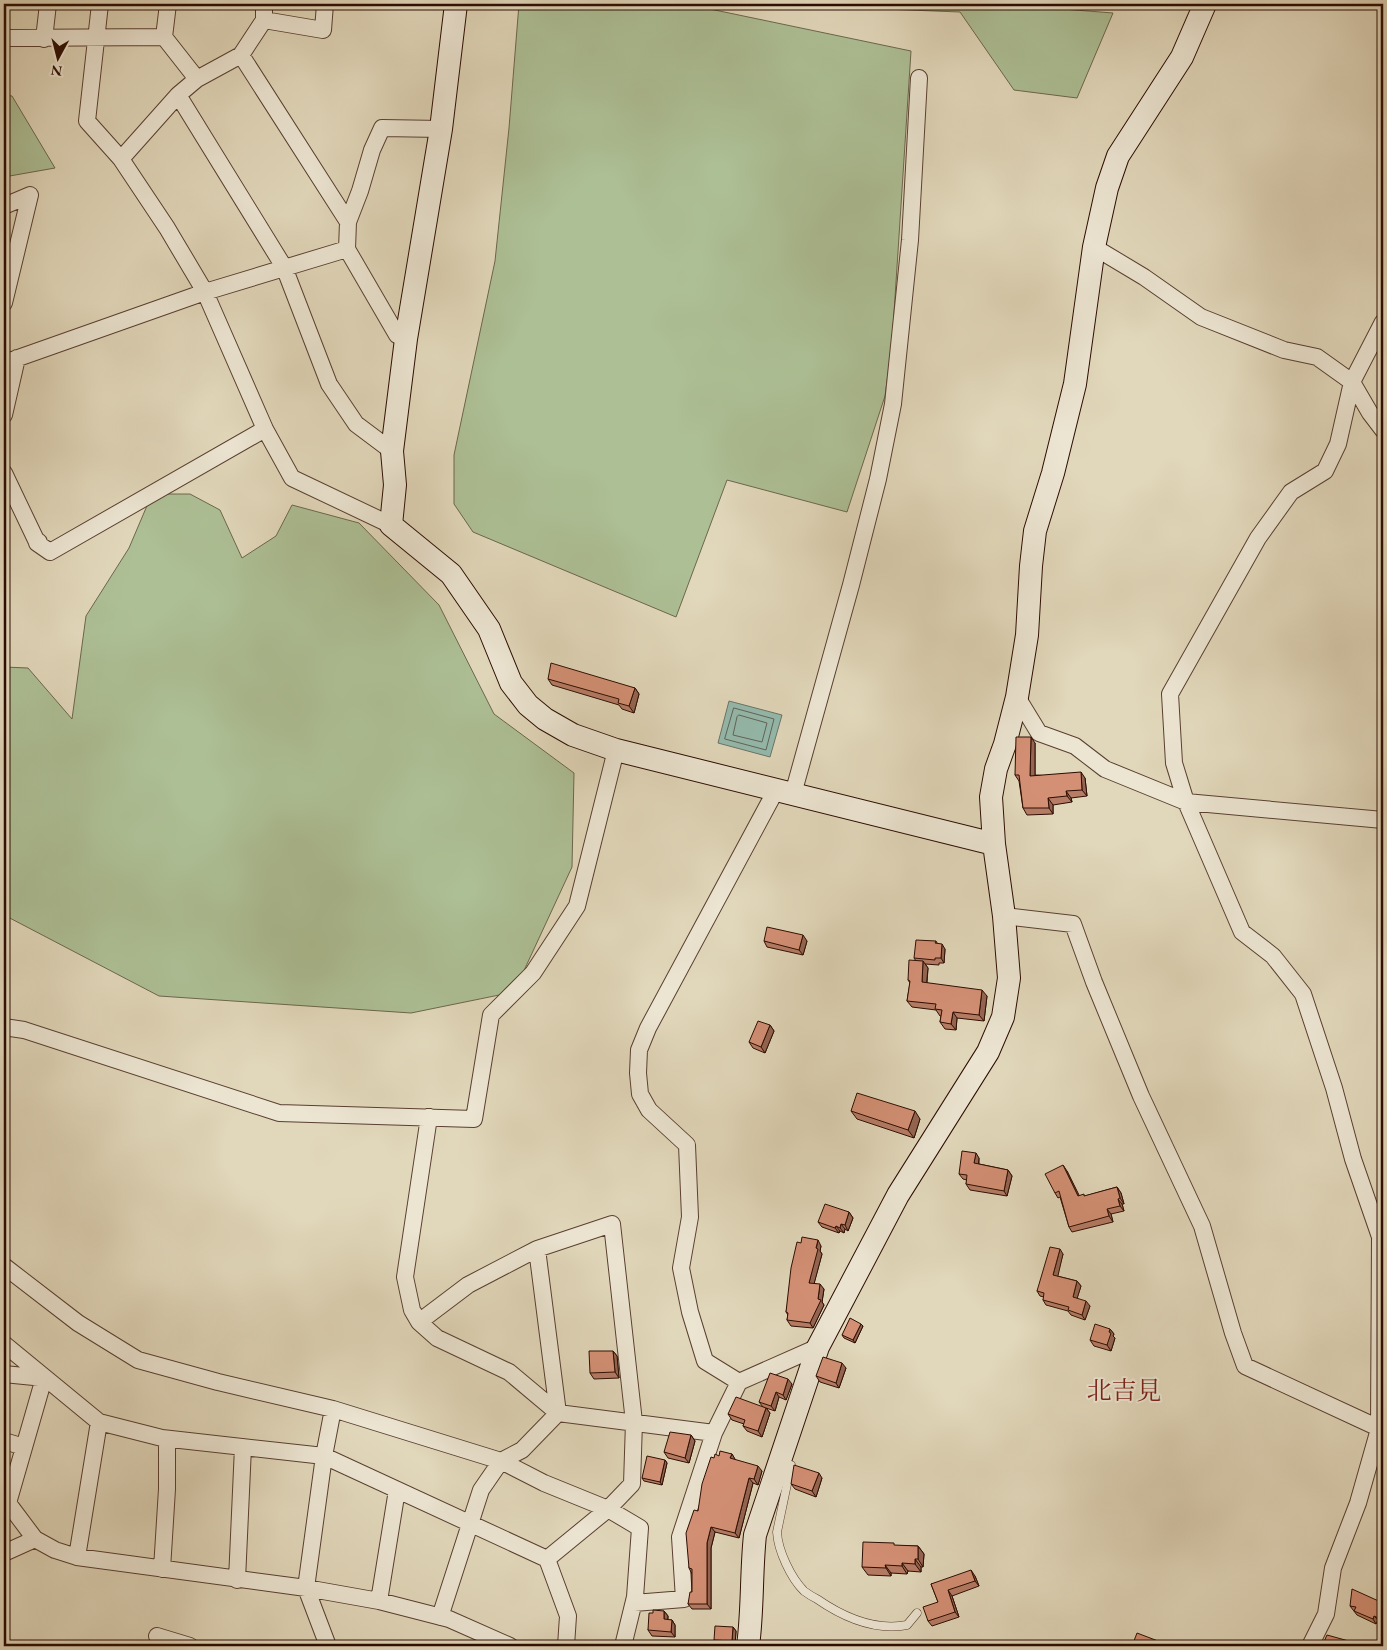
<svg xmlns="http://www.w3.org/2000/svg" width="1387" height="1650" font-family="'EB Garamond','Noto Serif JP',serif">
	<rect width="100%" height="100%" fill="#e1d7ba"/>
	<filter id="stains"><feTurbulence type="fractalNoise" baseFrequency=".004" numOctaves="4"/><feColorMatrix values="0 0 0 0 .2 0 0 0 0 .09 0 0 0 0 .02 0 0 0 .5 -.17"/></filter>
	<radialGradient id="worn" r=".72"><stop offset=".6" stop-color="#630" stop-opacity="0"/><stop offset="1" stop-color="#630" stop-opacity=".3"/></radialGradient>
	<!-- green -->
	<path fill="#adbf95" stroke="#6c664c" d="M519,4H686L911,51L892,344L885,396L847,512L727,480L676,617L473,532L454,504V455L495,261L509,128Z
		M819,4H1027L1050,8L1113,13L1077,98L1014,90L960,12L833,7Z
		M4,95L12,96L55,168L4,177Z
		M152,494H190L220,510L242,558L276,536L292,505L359,523L439,605L494,714L574,773L572,867L514,992L411,1013L159,996L4,915V724L6,721L4,667L28,668L72,719L86,616L129,548Z"/>
	<!-- water -->
	<path fill="#94baad" stroke="#6a7469" d="M729,701L782,715L770,757L718,743Z"/>
	<g fill="none" stroke-linecap="round" stroke-linejoin="round">
		<!-- shore -->
		<path stroke="#606358" stroke-width="1" d="M734,708L774,719L766,750L725,739Z
			M739,715L767,723L762,742L733,735L737,717Z"/>
		<!-- lane casing -->
		<g stroke="#593f30" stroke-width="9">
			<path id="lane" d="M781,1462L791,1465L777,1532C778,1551 791,1578 804,1591C808,1594 813,1597 817,1599C843,1617 875,1631 907,1625L917,1613"/>
		</g>
		<!-- street casing -->
		<g stroke="#593f30" stroke-width="18">
			<path id="street" d="M100,4L87,121L121,159L167,228L205,292L265,429L292,478L391,525
				M168,4L164,37L197,79
				M264,20L323,30L325,4
				M4,38L164,37
				M44,39L48,4
				M241,55L348,222L347,249L397,335L406,339
				M178,95L284,267L329,384L356,424L392,451
				M121,159L178,95L197,79L241,55L264,20V4
				M4,206L30,195L4,303
				M348,222L360,191L372,150L382,128L441,129
				M1094,247L1144,277L1201,317L1284,350L1317,357L1352,382L1370,413L1383,430
				M4,363L205,292L347,249
				M4,415L17,358
				M4,473L36,540L39,542L37,543L50,552L265,429
				M1017,697L1039,733L1075,746L1105,769L1186,802L1383,820
				M776,790L648,1028L639,1050L638,1073L640,1094L649,1110L687,1145L690,1217L681,1268L690,1312L705,1361L739,1382L818,1347
				M793,794L851,585L878,479L893,404L910,240L919,78
				M1004,916L1073,924L1094,982L1141,1096L1202,1226L1233,1333L1245,1366L1383,1430
				M4,1027L24,1030L279,1113L474,1119L491,1015L533,973L577,906L616,750
				M429,1117L405,1277L412,1310L419,1322L437,1338L509,1372L558,1413L714,1433L680,1537L684,1599L634,1603
				M537,1249L612,1224L634,1422L632,1484L608,1509L547,1559L568,1616L566,1646
				M4,1266L78,1323L138,1360L218,1382L333,1409L501,1461L544,1483L608,1509L640,1528L635,1597L623,1646
				M419,1322L468,1285L537,1249L558,1413L522,1450L501,1461L481,1490L440,1617
				M4,1344L99,1422L162,1438L324,1456L547,1559
				M4,1374L44,1378
				M44,1378L8,1503L35,1539L55,1550L77,1557L306,1588L379,1601L449,1619L510,1646
				M714,1433L739,1382
				M4,1441L24,1447
				M4,1553L35,1539
				M77,1557L99,1422
				M162,1569L167,1489V1439
				M237,1580L243,1447
				M379,1601L397,1490
				M157,1636L190,1646
				M328,1646L306,1588L324,1456L333,1409
				M1310,1646L1326,1614L1333,1568L1358,1503L1379,1429L1380,1237L1353,1159L1334,1088L1303,994L1273,956L1242,932L1186,802L1174,763L1170,694L1258,538L1291,492L1325,471L1338,444L1352,382L1383,322"/>
		</g>
		<!-- secondary casing -->
		<g stroke="#2c0c02" stroke-width="24">
			<path id="secondary" d="M456,4L441,129L406,339L392,451L395,485L391,525L451,574L489,629L511,683L528,705L545,719L573,735L616,750L994,844
				M748,1646C753,1609 751,1572 755,1535L818,1347L898,1195L988,1052L1003,1017L1009,978L1004,916L994,844L991,797L996,769L1005,744L1017,697L1027,635L1031,566L1035,531L1053,473L1075,384L1094,247L1107,188L1118,156L1182,57L1205,4"/>
		</g>
		<!-- lane -->
		<use href="#lane" stroke="#ece5d2" stroke-width="8"/>
		<!-- street -->
		<use href="#street" stroke="#ece5d2" stroke-width="16"/>
		<!-- secondary -->
		<use href="#secondary" stroke="#ece5d2" stroke-width="22"/>
	</g>
	<!-- wall -->
	<path fill="#b67c65" stroke="#2c0c02" d="M548,679L635,688L639,694L634,713L622,709L619,705L552,685Z
		M1035,743V775L1085,778L1087,796L1071,798L1072,802L1053,805V814L1027,815L1023,808L1019,781L1015,775Z
		M764,941H807L803,955L767,947Z
		M936,941L937,943L945,949L944,963H939V965L925,964L928,968L927,983L987,996L984,1021L957,1018L956,1030L945,1029L940,1022L941,1016H940L936,1010L912,1007L907,1001L910,983L908,980L916,961L914,958Z
		M770,1025L774,1031L765,1053L753,1048L749,1042Z
		M851,1111L920,1119L914,1138L857,1119Z
		M979,1158V1164L1008,1170L1012,1176L1007,1196L970,1190L966,1184L967,1180L963,1179L959,1174Z
		M1067,1171L1079,1196H1085L1117,1187L1121,1193L1124,1204H1122L1124,1211L1111,1214L1113,1222L1072,1232L1069,1227L1060,1197L1058,1198L1055,1193Z
		M849,1212L853,1218L848,1231L845,1229L844,1233L840,1231L839,1233L822,1227L818,1222Z
		M801,1243L821,1246L820,1251L822,1254L814,1283L824,1289L822,1302L824,1305L813,1328L791,1326L787,1320L788,1315L786,1312Z
		M1063,1254L1057,1276L1077,1281L1081,1286L1077,1298L1090,1306L1085,1320L1071,1315L1068,1311L1046,1305L1043,1300L1044,1297L1040,1296L1037,1291Z
		M863,1326L855,1343L844,1338L842,1335Z
		M1110,1329L1114,1334L1113,1336L1115,1338L1111,1351L1094,1346L1090,1340Z
		M613,1351L617,1356L619,1378L594,1379L590,1373Z
		M846,1368L839,1388L820,1382L816,1376Z
		M792,1384L786,1400L779,1397L775,1411L766,1408L770,1413L762,1437L747,1431L743,1426L744,1424L732,1420L728,1414L763,1407L759,1402Z
		M691,1435L695,1441L689,1463L668,1458L664,1452Z
		M732,1454L735,1460L762,1471L758,1485L753,1483L739,1538L715,1532L711,1548V1609H692L688,1604L692,1592V1574L689,1568L698,1511L719,1456Z
		M665,1460L667,1463L662,1485L644,1481L642,1478Z
		M822,1478L816,1497L795,1489L791,1484Z
		M896,1546H918L924,1554L923,1567H921V1572L908,1571L907,1574L891,1573V1576L868,1575L862,1567Z
		M975,1576L979,1586L952,1596L959,1617L932,1626L928,1621L938,1602L931,1584Z
		M1383,1603V1623L1378,1620L1376,1624L1357,1615L1350,1606Z
		M664,1611L668,1616V1620H672L675,1625V1637L652,1636L648,1630L653,1613Z
		M733,1627L736,1631L735,1646L718,1645L714,1640Z"/>
	<!-- shaded-wall -->
	<path fill="#946552" stroke="#2c0c02" d="M635,688L639,694L634,713L629,706Z
		M1031,737L1035,743V782L1030,776Z
		M1081,772L1085,778L1087,796L1082,790Z
		M1066,791L1071,798L1072,802L1067,796Z
		M1048,798L1053,805V814L1049,808Z
		M803,935L807,941L803,955L799,950Z
		M942,944L945,949L944,963L941,958Z
		M923,961L928,968L926,989L922,982Z
		M982,990L987,996L984,1021L979,1015Z
		M953,1012L957,1018L956,1030L951,1024Z
		M770,1025L774,1031L765,1053L761,1047Z
		M915,1111L920,1119L914,1138L908,1130Z
		M976,1153L979,1158L978,1168L974,1163Z
		M1063,1165L1067,1171L1082,1201L1078,1196Z
		M1008,1170L1012,1176L1007,1196L1004,1191Z
		M1117,1187L1121,1193L1124,1204L1120,1198Z
		M1118,1199L1122,1204L1124,1211L1120,1206Z
		M1107,1209L1111,1214L1113,1222L1109,1216Z
		M849,1212L853,1218L848,1231L845,1225Z
		M841,1224L845,1229L844,1233L840,1228Z
		M836,1226L840,1231L839,1233L835,1228Z
		M818,1240L821,1246L820,1251L822,1254L813,1288L809,1283Z
		M1060,1249L1063,1254L1057,1280L1053,1275Z
		M1077,1281L1081,1286L1076,1302L1073,1297Z
		M820,1284L824,1289L822,1302L824,1305L813,1328L810,1323L818,1299Z
		M1086,1301L1090,1306L1085,1320L1082,1315Z
		M861,1324L863,1326L855,1343L853,1340Z
		M1110,1329L1114,1334L1113,1336L1115,1338L1111,1351L1107,1345Z
		M613,1351L617,1356L619,1378L615,1372Z
		M842,1363L846,1368L839,1388L836,1383Z
		M788,1379L792,1384L786,1400L783,1395Z
		M776,1392L779,1397L775,1411L771,1406Z
		M766,1408L770,1413L762,1437L758,1431Z
		M691,1435L695,1441L689,1463L685,1458Z
		M732,1454L735,1459L734,1464L730,1458Z
		M665,1460L667,1463L662,1485L660,1482Z
		M758,1466L762,1471L758,1485L754,1479Z
		M819,1473L822,1478L816,1497L812,1491Z
		M749,1478L753,1483L739,1538L735,1533Z
		M711,1527L715,1532L711,1548V1609L707,1604V1543Z
		M918,1546L924,1554L923,1567L918,1559Z
		M915,1559L921,1567V1572L915,1564Z
		M902,1563L908,1571L907,1574L902,1566Z
		M885,1565L891,1573V1576L886,1568Z
		M971,1570L975,1576L979,1586L975,1581Z
		M948,1590L952,1596L959,1617L955,1612Z
		M664,1611L668,1616L667,1625L664,1619Z
		M1374,1616L1378,1620L1376,1624L1373,1619Z
		M672,1620L675,1625V1637L671,1632Z
		M733,1627L736,1631L735,1646L732,1641Z
		M1158,1641L1162,1646H1157Z"/>
	<!-- building -->
	<path fill="#d49075" stroke="#2c0c02" d="M551,663L635,688L629,706L618,703L619,699L548,679Z
		M1016,737H1031L1030,776L1081,772L1082,790L1066,791L1067,796L1048,798L1049,808H1023L1019,775H1015Z
		M767,927L803,935L799,950L764,941Z
		M916,940L936,941L935,943L942,944L941,958H935V960L914,958Z
		M909,960L923,961L922,982L982,990L979,1015L953,1012L951,1024L940,1022L942,1010L935,1009L936,1004L907,1001L910,981L908,980Z
		M758,1021L770,1025L761,1047L749,1042Z
		M857,1093L915,1111L908,1130L851,1111Z
		M962,1151L976,1153L974,1163L1008,1170L1004,1191L966,1184L967,1175L959,1174Z
		M1063,1165L1078,1196L1084,1194V1196L1117,1187L1120,1198L1118,1199L1120,1206L1107,1209L1109,1216L1069,1227L1059,1191L1055,1193L1045,1174Z
		M825,1204L849,1212L845,1225L841,1224L840,1228L836,1226L835,1228L818,1222Z
		M802,1237L818,1240L816,1248L818,1249L809,1283L820,1284L818,1299L821,1300L810,1323L787,1320L788,1313L786,1312L791,1268L797,1242L801,1243Z
		M1050,1247L1060,1249L1053,1275L1077,1281L1073,1297L1086,1301L1082,1315L1068,1310L1069,1307L1043,1300L1044,1293L1037,1291Z
		M850,1318L861,1324L853,1340L842,1335Z
		M1095,1324L1110,1329L1109,1332L1111,1333L1107,1345L1090,1340Z
		M589,1351H613L615,1372L590,1373Z
		M823,1357L842,1363L836,1383L816,1376Z
		M770,1373L788,1379L783,1395L776,1392L771,1406L759,1402Z
		M736,1397L766,1408L758,1431L743,1426L745,1420L728,1414Z
		M670,1432L691,1435L685,1458L664,1452Z
		M720,1451L732,1454L730,1458L758,1466L754,1479L749,1478L735,1533L711,1527L707,1543V1604H688L690,1592H692V1569L689,1568L686,1533L694,1510L698,1511L702,1484L711,1457L714,1458L715,1454L719,1456Z
		M647,1456L665,1460L660,1482L642,1478Z
		M794,1465L819,1473L812,1491L791,1484Z
		M863,1542L894,1543V1545L918,1546V1559H915V1564L902,1563V1566L885,1565L886,1568L862,1567Z
		M971,1570L975,1581L948,1590L955,1612L928,1621L923,1607L938,1602L931,1584Z
		M1352,1589L1383,1603V1620L1374,1616L1373,1619L1354,1611L1356,1607L1350,1606Z
		M653,1610L664,1611V1619L672,1620L671,1632L648,1630L649,1613H653Z
		M715,1626L733,1627L732,1641L714,1640Z
		M1137,1633L1158,1641L1157,1646H1132Z
		M1327,1635L1356,1643L1355,1646H1322Z"/>
	<g text-anchor="middle" dominant-baseline="central" stroke-width="4" stroke-linejoin="round" paint-order="stroke">
		<!-- quarter labels -->
		<g font-size="25" fill="#7a1f14" stroke="#ece5d2">
			<text x="1124" y="1390">北吉見</text>
		</g>
	</g>
	<!-- margin -->
	<rect width="1387" height="1650" fill="none" stroke="#e1d7ba" stroke-width="20"/>
	<rect x="5" y="5" width="1377" height="1640" fill="none" stroke="#2c0c02" stroke-width="2.5"/>
	<rect x="10" y="10" width="1367" height="1630" fill="none" stroke="#2c0c02"/>
	<!-- north arrow -->
	<g transform="translate(58 58) rotate(187)" stroke="#ece5d2" stroke-width="4" paint-order="stroke">
	<path d="M0-4L9 19L0 12L-9 19Z" fill="#2c0c02"/>
	<text y="-8" font-size="14" font-weight="bold" text-anchor="middle" fill="#2c0c02">N</text>
	</g>
	<rect width="100%" height="100%" filter="url(#stains)"/>
	<rect width="100%" height="100%" fill="url(#worn)"/>
</svg>
